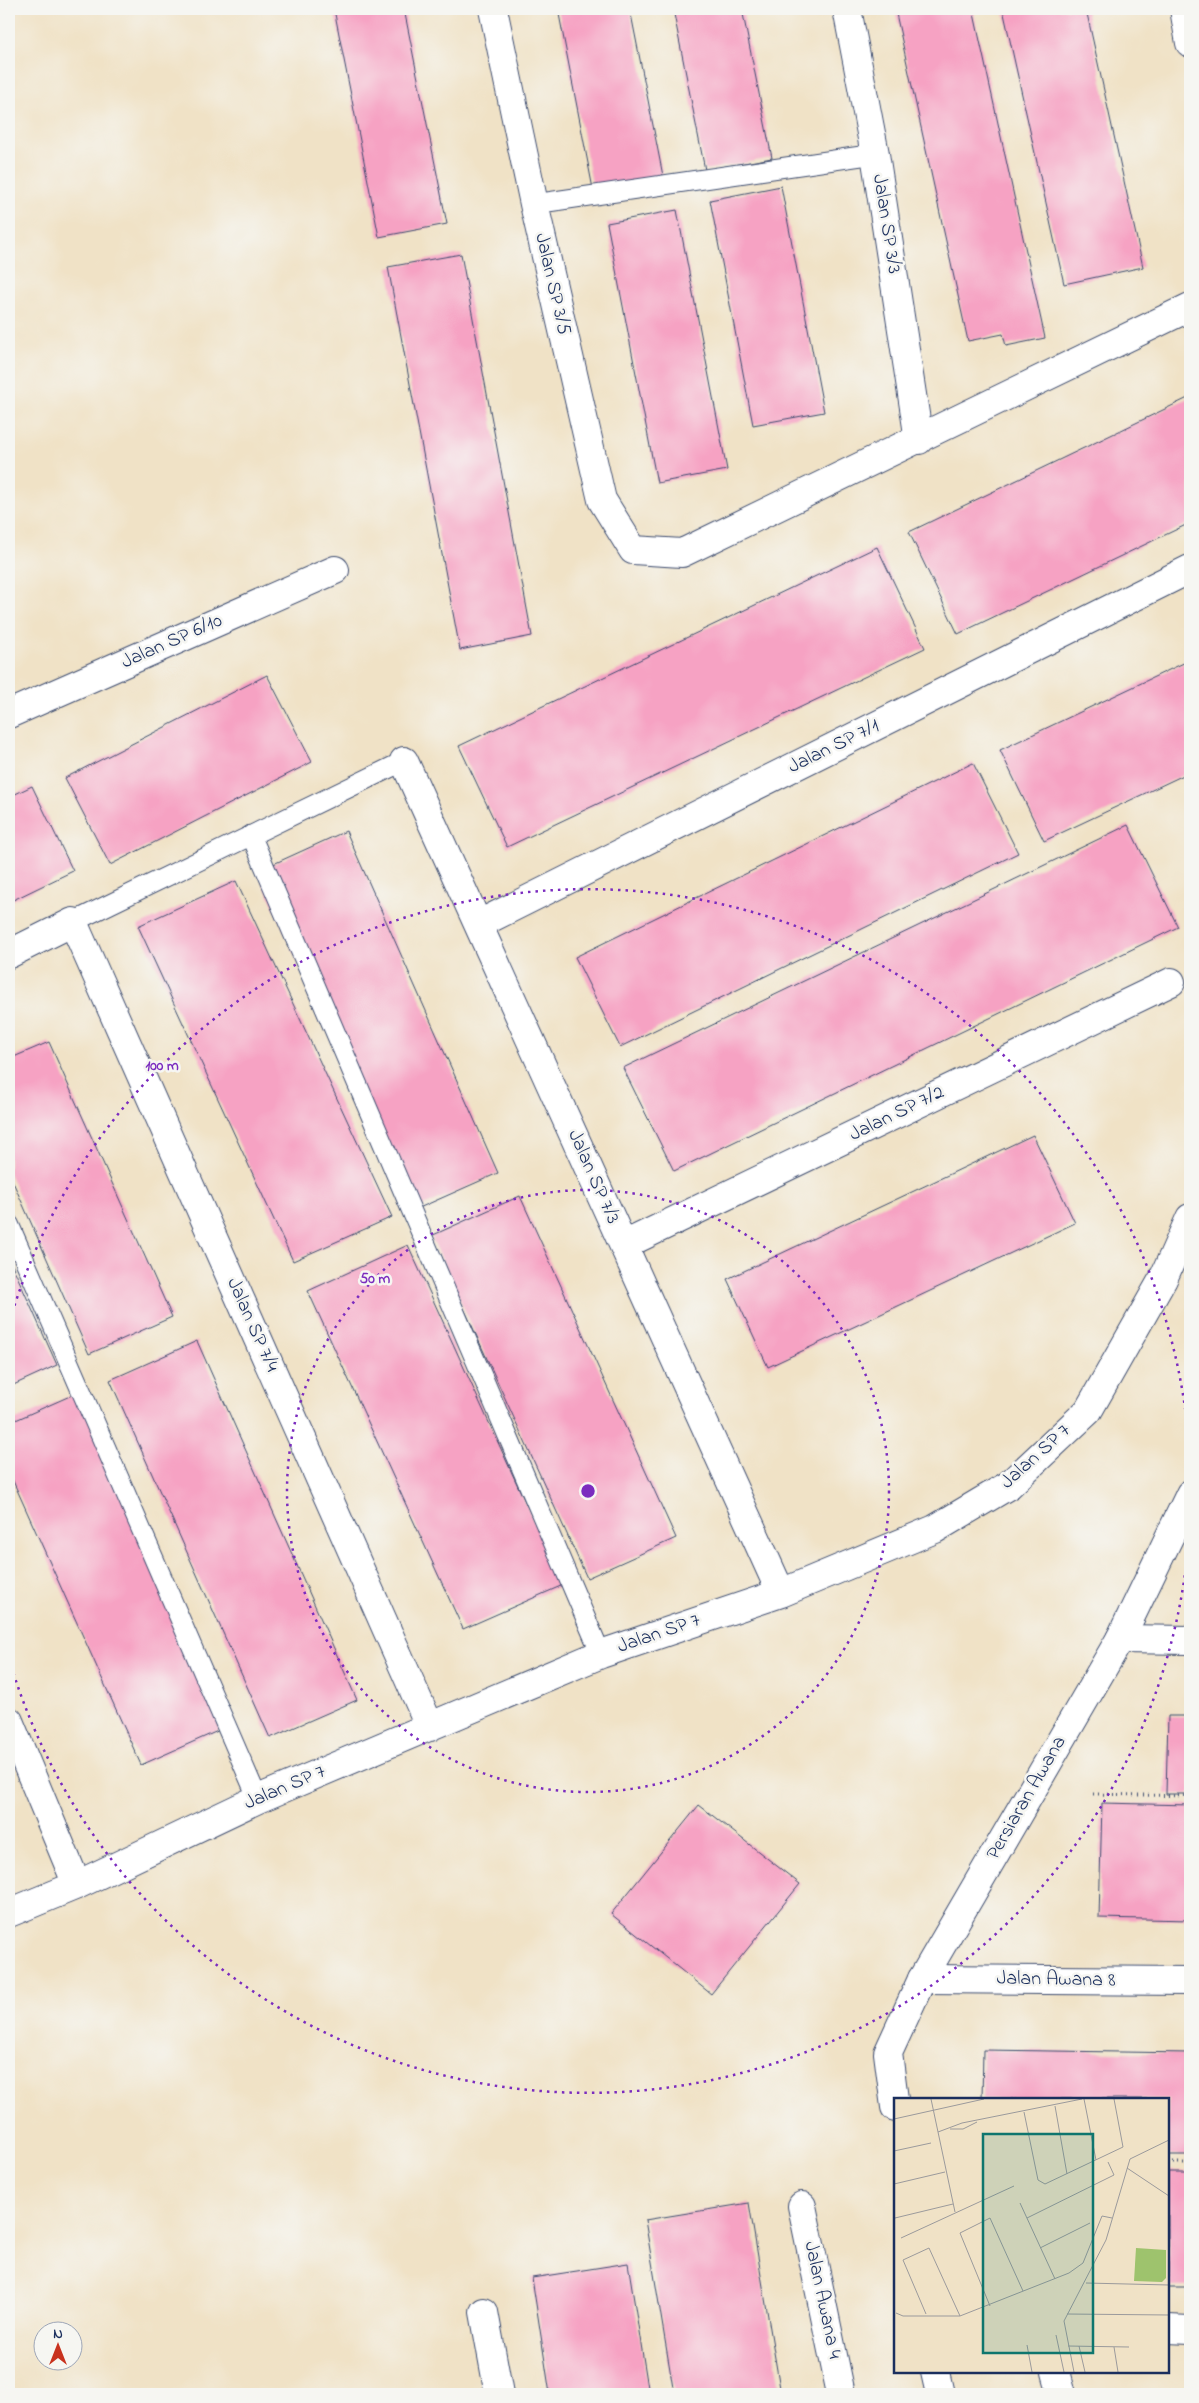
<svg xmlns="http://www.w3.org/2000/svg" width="1199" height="2403" font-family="'Indie Flower',sans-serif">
	<rect width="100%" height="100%" fill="#f6f6f2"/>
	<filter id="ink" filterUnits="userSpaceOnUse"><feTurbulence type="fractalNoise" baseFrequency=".02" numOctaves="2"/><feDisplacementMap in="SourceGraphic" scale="10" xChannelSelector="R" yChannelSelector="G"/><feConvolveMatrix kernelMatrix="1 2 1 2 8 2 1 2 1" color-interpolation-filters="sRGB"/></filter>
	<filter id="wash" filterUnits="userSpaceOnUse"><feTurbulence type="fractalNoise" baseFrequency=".0096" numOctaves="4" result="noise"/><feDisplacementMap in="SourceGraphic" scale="20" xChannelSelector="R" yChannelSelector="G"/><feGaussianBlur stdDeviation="1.12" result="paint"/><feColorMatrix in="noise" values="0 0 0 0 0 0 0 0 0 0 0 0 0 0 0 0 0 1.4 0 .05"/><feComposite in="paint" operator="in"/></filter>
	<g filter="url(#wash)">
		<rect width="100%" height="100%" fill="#f0e2c6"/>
		<g id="blocks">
			<!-- building -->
			<path fill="#f6a2c3" d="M334,9H404L447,224L379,237Z
				M558,9H630L664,181L594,194Z
				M673,9H742L772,158L705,170Z
				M895,9H973L1045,338L1006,346L1003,334L968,341Z
				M1003,9H1086L1143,267L1064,284Z
				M781,186L824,412L753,425L710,200Z
				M677,210L727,470L657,483L607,223Z
				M461,254L532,636L460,650L388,267Z
				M1190,397V523L958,634L909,532Z
				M877,547L925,648L507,847L459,746Z
				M1190,660V772L1044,841L1000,750Z
				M267,675L312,762L110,865L65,778Z
				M973,763L1018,853L620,1047L575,957Z
				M32,786L73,871L9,902V797Z
				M1128,825L1178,927L674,1171L623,1068Z
				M346,831L498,1173L410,1212L258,871Z
				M236,881L392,1217L293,1261L138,926Z
				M49,1042L172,1317L89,1354L9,1173V1059Z
				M1033,1135L1075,1223L768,1367L727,1279Z
				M520,1196L676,1538L587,1578L431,1236Z
				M408,1245L563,1585L463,1629L308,1291Z
				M9,1258L57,1365L9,1387Z
				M197,1341L357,1700L270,1738L110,1380Z
				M79,1392L229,1726L141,1765L9,1472V1423Z
				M1168,1716H1190V1794H1166Z
				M1102,1803L1190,1805V1920L1099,1918Z
				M699,1805L800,1884L711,1994L611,1914Z
				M983,2050L1190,2053V2155H1168V2099H982Z
				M1168,2172H1190V2287H1168Z
				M749,2203L781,2394H674L645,2220Z
				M628,2263L649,2394H550L532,2278Z"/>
		</g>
	</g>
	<g filter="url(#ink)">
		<use href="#blocks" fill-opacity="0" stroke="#3b4a6e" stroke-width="1"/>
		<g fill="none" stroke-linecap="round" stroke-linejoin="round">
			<!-- service casing -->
			<g stroke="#3b4a6e" stroke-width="21">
				<path id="service" d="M534,204L875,154
					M251,835L601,1654
					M73,922L404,761
					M9,1224L258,1799"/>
			</g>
			<!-- minor casing -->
			<g stroke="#3b4a6e" stroke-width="30">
				<path id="minor" d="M493,9L534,204L602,500L633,550L682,553L1190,307
					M847,9L875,154L919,440
					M1184,9L1190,43
					M9,714L335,570
					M404,761L781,1593
					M479,924L1190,569
					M9,954L73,922L430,1727
					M624,1245L1171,982
					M1120,1639L1190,1640
					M9,1721L77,1885
					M9,1913L77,1885L258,1799L601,1654L781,1593L935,1529L1009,1485L1088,1411L1163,1279L1190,1218
					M922,1979L1190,1981
					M802,2206L841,2394
					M484,2312L499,2394
					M1168,2329L1190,2330
					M1056,2372L1062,2394"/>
			</g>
			<!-- tertiary casing -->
			<g stroke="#3b4a6e" stroke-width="30">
				<path id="tertiary" d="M895,2107L888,2053L922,1979L1120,1639L1190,1494
					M935,2372L940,2394"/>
			</g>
			<!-- path -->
			<path stroke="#3b4a6e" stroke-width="3" stroke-dasharray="1 4" stroke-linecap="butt" d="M1093,1794L1190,1796
				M1168,2163H1190"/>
			<!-- service -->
			<use href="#service" stroke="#fff" stroke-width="19"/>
			<!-- minor -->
			<use href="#minor" stroke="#fff" stroke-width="28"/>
			<!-- tertiary -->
			<use href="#tertiary" stroke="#fff" stroke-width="28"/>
		</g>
	</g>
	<!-- distance rings -->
	<g fill="none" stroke="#7b2cbf" stroke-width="2.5" stroke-dasharray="2.5 5">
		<circle cx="588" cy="1491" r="301"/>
		<path d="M1190 1523A603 603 0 0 1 10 1662M10 1320A603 603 0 0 1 1190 1459"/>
	</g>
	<g text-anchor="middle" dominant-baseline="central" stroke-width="5" stroke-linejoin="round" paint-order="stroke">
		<!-- street labels -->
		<g font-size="20" fill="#1b2f5e" stroke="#f6f6f2">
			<text transform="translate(886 224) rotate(81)">Jalan SP 3/3</text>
			<text transform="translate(552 284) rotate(77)">Jalan SP 3/5</text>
			<text transform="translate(172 642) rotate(-24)">Jalan SP 6/10</text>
			<text transform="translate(834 747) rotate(-26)">Jalan SP 7/1</text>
			<text transform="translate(897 1114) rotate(-26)">Jalan SP 7/2</text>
			<text transform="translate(593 1177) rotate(66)">Jalan SP 7/3</text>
			<text transform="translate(252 1325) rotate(66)">Jalan SP 7/4</text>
			<text transform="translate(1036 1457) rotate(-42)">Jalan SP 7</text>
			<text transform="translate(659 1634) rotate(-19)">Jalan SP 7</text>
			<text transform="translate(285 1788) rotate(-23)">Jalan SP 7</text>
			<text transform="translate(1027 1798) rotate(-60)">Persiaran Awana</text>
			<text transform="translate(1056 1980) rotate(1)">Jalan Awana 8</text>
			<text transform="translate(822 2300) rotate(78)">Jalan Awana 4</text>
		</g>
	</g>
	<!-- overview -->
	<g transform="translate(894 2098)">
		<rect width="275" height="275" fill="#f0e2c6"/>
		<path d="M242,150L272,152V180L268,184L240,183Z" fill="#9ec36d"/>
		<path fill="none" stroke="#9b9a9c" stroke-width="1" d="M37,1L61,114M190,1L202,62M161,8L173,76M130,14L144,82L151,86L229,49L220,1M0,21L90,1M56,31H69L83,24M44,34L68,25L188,1M0,53L37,45M233,70L275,98M0,86L51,74M126,105L161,181M1,120L59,106M133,120L220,77L214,64M7,140L120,88M146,150L196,125M192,185L275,187M96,208L66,135L96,120L129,193M2,215L9,218H66L175,175L189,165L208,118L218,120M32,216L9,162L35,150L66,218M173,216L275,217M162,237L170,274M133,247L138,274M174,248L235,249M185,248L191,274M220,249L224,274M180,274L170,223L212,142L236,61L275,42"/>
		<path fill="#0f766e" fill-opacity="0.15" stroke="#0f766e" stroke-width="2.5" d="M89,36H199V255H89Z"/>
		<rect width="275" height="275" fill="none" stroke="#1b2f5e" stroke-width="2.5"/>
	</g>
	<circle cx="588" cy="1491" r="8" fill="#7b2cbf" stroke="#f6f6f2" stroke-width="2.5"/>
	<g font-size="15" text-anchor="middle" font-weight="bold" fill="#7b2cbf" stroke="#f6f6f2" stroke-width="5" stroke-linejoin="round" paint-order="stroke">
		<text x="162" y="1070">100 m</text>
		<text x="375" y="1283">50 m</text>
	</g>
	<!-- margin -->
	<rect width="1199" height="2403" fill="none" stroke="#f6f6f2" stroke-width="30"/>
	<!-- north arrow -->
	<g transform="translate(58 2346)"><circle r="24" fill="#f6f6f2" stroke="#9ea6b7"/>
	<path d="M0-4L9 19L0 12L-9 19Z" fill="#c8321e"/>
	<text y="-8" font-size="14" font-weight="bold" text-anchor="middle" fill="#1b2f5e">N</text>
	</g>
</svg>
